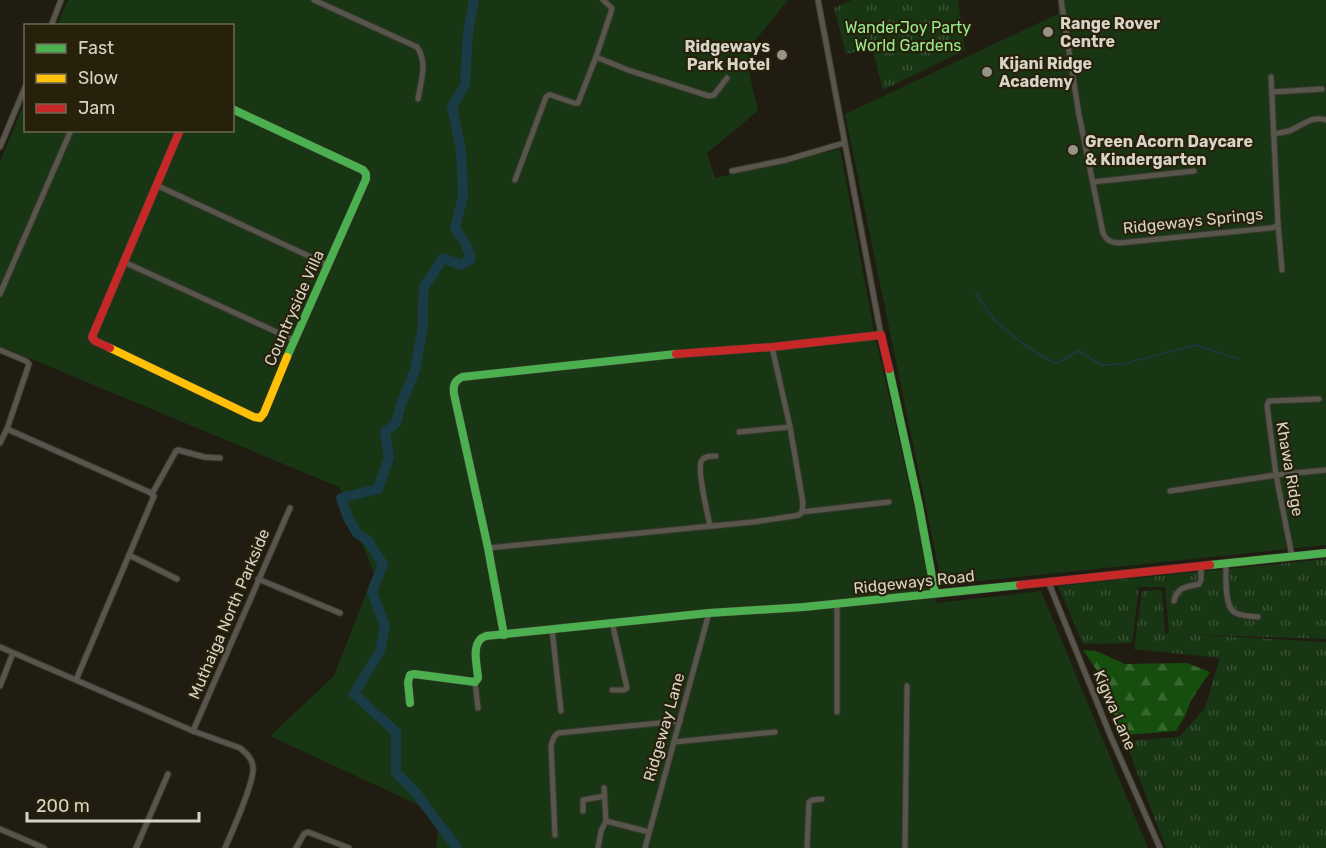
<svg xmlns="http://www.w3.org/2000/svg" width="1326" height="848" font-family="Rubik,sans-serif">
  <style>
    .grass { fill: url(#grass-tufts) }
    .forest { fill: url(#forest-firs) }
    .garden { fill: #183613 }
    .lines { fill: none; stroke-linecap: round; stroke-linejoin: round }
    .stream { stroke: #193c47; stroke-width: 1.5 }
    .river { stroke: #193c47; stroke-width: 10 }
    .street-casing { stroke: #3c3930; stroke-width: 7 }
    .fast-casing { stroke: #3c3930; stroke-width: 9 }
    .slow-casing { stroke: #3c3930; stroke-width: 9 }
    .jam-casing { stroke: #3c3930; stroke-width: 9 }
    .street { stroke: #58554d; stroke-width: 5 }
    .fast { stroke: #4caf50; stroke-width: 8 }
    .slow { stroke: #ffc107; stroke-width: 8 }
    .jam { stroke: #c62828; stroke-width: 8 }
    .poi-dot { fill: #979387; stroke: #27200b; stroke-width: 2 }
    .labels { text-anchor: middle; dominant-baseline: central; stroke-width: 4.5; stroke-linejoin: round; paint-order: stroke }
    .poi-label { font-size: 16px; font-weight: bold; fill: #d7d3c6; stroke: #27200b; text-anchor: start }
    .park-label { font-size: 16px; fill: #97ed8d; stroke: #27200b }
    .street-label { font-size: 16px; fill: #d7d3c6; stroke: #27200b }
  </style>
  <defs>
    <pattern id="grass-tufts" width="24" height="20" patternUnits="userSpaceOnUse" patternTransform="scale(1.5)"><rect width="24" height="20" fill="#183613"/><path d="M3 7l-1-3M5 7V3M7 7l1-3M15 17l-1-3M17 17v-4M19 17l1-3" fill="none" stroke="#395234"/></pattern>
    <pattern id="forest-firs" width="22" height="20" patternUnits="userSpaceOnUse" patternTransform="scale(1.5)"><rect width="22" height="20" fill="#164f0d"/><path d="M5 1l3.5 6h-7zM16 11l3.5 6h-7z" fill="#37672f"/></pattern>
  </defs>
  <rect width="100%" height="100%" fill="#211c11"/>
  <g class="grass">
    <path d="M852,0H958L965,50L883,90L872,48L846,54L834,8Z"/>
    <path d="M1326,559V639L1181,634L1326,642V848H1166L1125,741L1179,737L1205,708L1220,658L1134,649L1142,591L1162,590L1165,634H1169L1165,587H1139L1132,643L1083,644L1058,586Z"/>
  </g>
  <path class="forest" d="M1083,650L1096,651L1125,664L1187,663L1210,672L1191,700L1185,716L1176,731L1127,735L1118,731L1113,708L1100,675Z"/>
  <g class="garden">
    <path d="M68,0H788L750,47L748,67L758,111L707,153L715,178L840,149L874,331L936,603L1041,591L1148,848H436L440,815L270,736L334,676L374,573L339,487L0,346V162L25,101L26,130H232V26L57,25Z"/>
    <path d="M1058,0H1326V545L942,585L845,114L1058,14Z"/>
  </g>
  <g class="lines">
    <path class="stream" d="M975,292L995,321L1026,346L1056,364L1078,351L1102,365L1123,364L1196,345L1239,359"/>
    <path class="river" d="M457,848L417,794L396,772V732L354,694L380,651L385,626L372,592L383,564L368,541L357,533L349,520L341,498L378,489L389,457L385,432L396,423L402,402L415,370L423,327V302L424,287L443,258L461,265L471,259L466,245L455,228L463,196L461,150L452,107L465,85L468,32L474,0"/>
    <g class="street-casing">
      <g id="street">
        <path d="M314,0L417,47C428,63 421,80 418,99"/>
        <path d="M603,0L612,8L611,12L596,57L628,70L709,96L714,95L727,78"/>
        <path d="M818,0L881,335"/>
        <path d="M1061,0L1079,115L1103,233C1107,241 1110,242 1119,243L1270,228L1275,227L1278,224"/>
        <path d="M51,26L61,0"/>
        <path d="M1271,77L1278,224L1282,270"/>
        <path d="M1272,92L1322,89"/>
        <path d="M1274,134C1279,133 1284,132 1289,131C1302,126 1312,115 1326,120"/>
        <path d="M0,147L26,85"/>
        <path d="M732,171L786,160L844,143"/>
        <path d="M515,180L546,97L549,95H551L574,103H578L596,57"/>
        <path d="M1093,182L1194,171"/>
        <path d="M156,185L328,265"/>
        <path d="M124,262L294,340"/>
        <path d="M0,294L71,130"/>
        <path d="M772,347L790,427L803,503L802,512"/>
        <path d="M0,350L26,361L29,364L7,429L0,443"/>
        <path d="M7,429L149,492L154,496L76,680"/>
        <path d="M739,432L790,427"/>
        <path d="M1170,491L1276,475L1326,470"/>
        <path d="M152,494L176,451L178,450L204,457L220,458"/>
        <path d="M710,526C708,515 696,467 702,460C705,456 711,456 716,456"/>
        <path d="M488,548L753,522L794,516L799,515L802,512L889,502"/>
        <path d="M129,555L177,579"/>
        <path d="M1292,556L1276,475L1267,405L1269,401L1319,399"/>
        <path d="M1226,564C1226,575 1224,605 1234,612C1239,616 1251,616 1258,617"/>
        <path d="M258,579L340,613"/>
        <path d="M1048,581L1111,737L1160,848"/>
        <path d="M1174,601C1177,587 1186,587 1199,584L1201,580V566"/>
        <path d="M552,629L561,711"/>
        <path d="M0,647L193,731L240,748C246,753 252,758 253,767C255,781 232,832 225,848"/>
        <path d="M475,682L478,708"/>
        <path d="M0,686L13,653"/>
        <path d="M612,690H624L627,688L612,622"/>
        <path d="M837,712V603"/>
        <path d="M193,731L290,508"/>
        <path d="M674,742L775,732"/>
        <path d="M604,788L606,821L649,832"/>
        <path d="M583,811V800L605,796"/>
        <path d="M0,829L44,848"/>
        <path d="M555,835L551,745L554,737L558,733L680,721"/>
        <path d="M136,848L168,774"/>
        <path d="M296,848L304,834L308,832L349,848"/>
        <path d="M598,848L601,831L606,821"/>
        <path d="M645,848L709,613"/>
        <path d="M807,848L809,802L812,800L822,799"/>
        <path d="M905,848L907,686"/>
      </g>
    </g>
    <g class="fast-casing">
      <g id="fast">
        <path d="M232,109L363,170L366,174V179L287,357"/>
        <path d="M889,369L919,506L935,593"/>
        <path d="M1210,565L1326,553"/>
        <path d="M504,635L488,548L454,394C453,386 454,381 462,377L676,354"/>
        <path d="M410,703L408,682L410,675L414,674L475,682L478,678C477,664 470,641 486,636L709,613L804,607L1020,585"/>
      </g>
    </g>
    <g class="slow-casing">
      <path id="slow" d="M110,348L254,417L260,418L264,413L287,357"/>
    </g>
    <g class="jam-casing">
      <g id="jam">
        <path d="M110,348L95,341L92,337L180,130"/>
        <path d="M676,354L772,347L881,335L889,369"/>
        <path d="M1020,585L1210,565"/>
      </g>
    </g>
    <use href="#street" class="street"/>
    <use href="#fast" class="fast"/>
    <use href="#slow" class="slow"/>
    <use href="#jam" class="jam"/>
  </g>
  <g class="poi-dot">
    <circle cx="1048" cy="32" r="6"/>
    <circle cx="782" cy="55" r="6"/>
    <circle cx="987" cy="72" r="6"/>
    <circle cx="1073" cy="150" r="6"/>
  </g>
  <g class="labels">
    <g class="poi-label">
      <text x="1060" y="23">Range Rover<tspan x="1060" dy="18">Centre</tspan></text>
      <text x="770" y="46" text-anchor="end">Ridgeways<tspan x="770" dy="18">Park Hotel</tspan></text>
      <text x="999" y="63">Kijani Ridge<tspan x="999" dy="18">Academy</tspan></text>
      <text x="1085" y="141">Green Acorn Daycare<tspan x="1085" dy="18">&amp; Kindergarten</tspan></text>
    </g>
    <g class="park-label">
      <text x="908" y="27">WanderJoy Party<tspan x="908" dy="18">World Gardens</tspan></text>
    </g>
    <g class="street-label">
      <text transform="translate(1193 221) rotate(-6)">Ridgeways Springs</text>
      <text transform="translate(294 308) rotate(-66)">Countryside Villa</text>
      <text transform="translate(1290 469) rotate(80)">Khawa Ridge</text>
      <text transform="translate(914 582) rotate(-6)">Ridgeways Road</text>
      <text transform="translate(229 614) rotate(-67)">Muthaiga North Parkside</text>
      <text transform="translate(1115 710) rotate(67)">Kigwa Lane</text>
      <text transform="translate(664 727) rotate(-74)">Ridgeway Lane</text>
    </g>
  </g>
  <rect x="24" y="24" width="210" height="108" fill="#27200b" stroke="#6d6856" stroke-width="1.5"/>
  <rect x="36" y="44" width="30" height="9" fill="#4caf50" stroke="#6d6856" stroke-width="1.5"/>
  <text x="78" y="54" font-size="18" fill="#d7d3c6">Fast</text>
  <rect x="36" y="74" width="30" height="9" fill="#ffc107" stroke="#6d6856" stroke-width="1.5"/>
  <text x="78" y="84" font-size="18" fill="#d7d3c6">Slow</text>
  <rect x="36" y="104" width="30" height="9" fill="#c62828" stroke="#6d6856" stroke-width="1.5"/>
  <text x="78" y="114" font-size="18" fill="#d7d3c6">Jam</text>
  <path d="M27 812v9h172v-9" fill="none" stroke="#d7d3c6" stroke-width="3"/>
  <text x="36" y="812" font-size="18" fill="#d7d3c6" stroke="#27200b" stroke-width="4.5" paint-order="stroke">200 m</text>
</svg>
